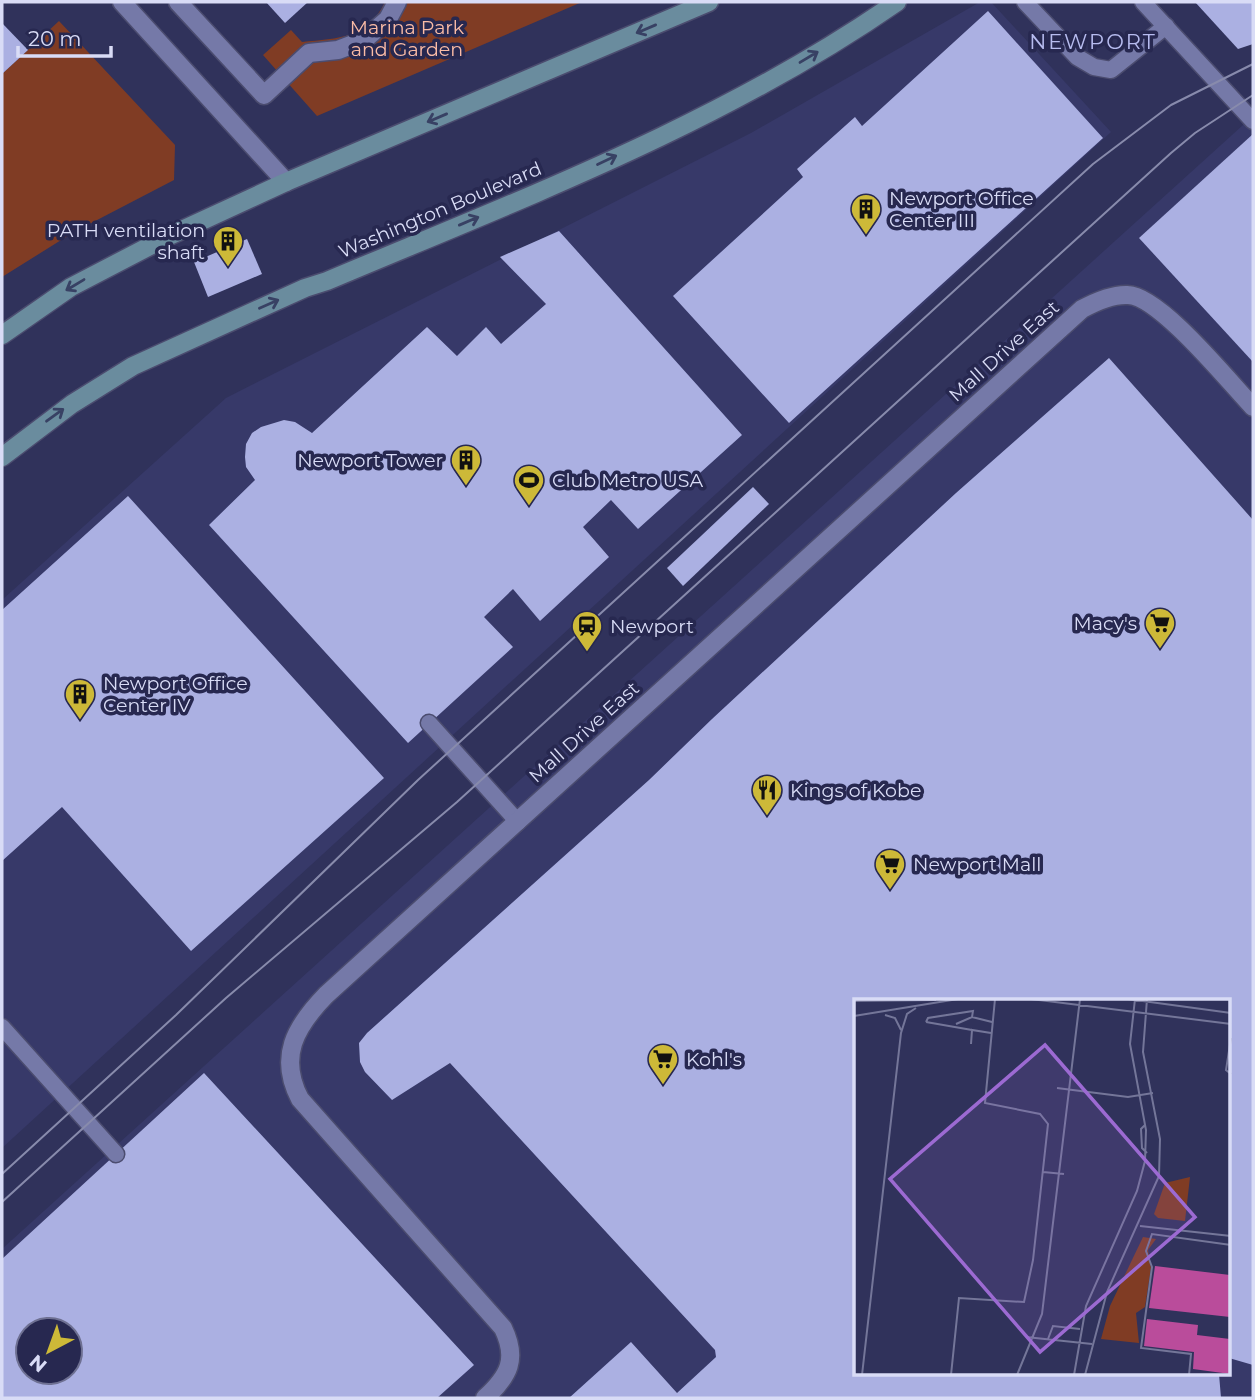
<svg xmlns="http://www.w3.org/2000/svg" width="1255" height="1400" font-family="Montserrat,sans-serif">
  <style>
    .built { fill: #373969; fill-rule: evenodd }
    .green { fill: #803c24 }
    .building { fill: #abb0e2; fill-rule: evenodd }
    .lines { fill: none; stroke-linecap: round; stroke-linejoin: round }
    .lane-casing { stroke: #4b4c6f; stroke-width: 19 }
    .street-casing { stroke: #4b4c6f; stroke-width: 21 }
    .secondary-casing { stroke: #4b4c6f; stroke-width: 21 }
    .lane { stroke: #7579a8; stroke-width: 16 }
    .street { stroke: #7579a8; stroke-width: 18 }
    .secondary { stroke: #6a8c9e; stroke-width: 18 }
    .tram { stroke: #888bac; stroke-width: 2 }
    .oneway { stroke: #384164 }
    .labels { text-anchor: middle; dominant-baseline: central; stroke-width: 7; stroke-linejoin: round; paint-order: stroke }
    .park-label { font-size: 19px; fill: #fbbca6; stroke: #272850 }
    .poi-label { font-size: 19px; fill: #d9dcf6; stroke: #272850; text-anchor: start }
    .street-label { font-size: 19px; fill: #d9dcf6; stroke: #272850 }
    .neighbourhood-label { font-size: 21px; letter-spacing: 2px; fill: #b7bcef; stroke: #272850 }
    .inset-road { fill: none; stroke: #747699; stroke-width: 2 }
    .view { fill: #9c6ad2; fill-opacity: 0.15; stroke: #9c6ad2; stroke-width: 3.5 }
    .inset-edge { fill: none; stroke: #d9dcf6; stroke-width: 3.5 }
  </style>
  <rect width="100%" height="100%" fill="#30325b"/>
  <g class="built">
    <path d="M980,2H991L1111,132L2,1148V600L226,398L751,133Z"/>
    <path d="M1253,116V1398H2V1249ZM856,1001H1229V1374H856ZM28,1330H70V1372H28Z"/>
  </g>
  <g class="green">
    <path d="M385,2H582L317,116L263,55L291,30L302,42C339,38 367,39 385,2Z"/>
    <path d="M59,21L175,145L174,180L74,232L2,277V74Z"/>
  </g>
  <g class="building">
    <path d="M266,2H308L285,23Z"/>
    <path d="M1195,2H1253V44L1238,49Z"/>
    <path d="M988,11L1103,138L789,423L673,296L803,177L797,169L855,117L862,126Z"/>
    <path d="M2,23L28,50L2,74Z"/>
    <path d="M1253,134V362L1139,238Z"/>
    <path d="M559,231L742,435L638,529L611,500L583,527L609,557L540,621L513,589L484,617L513,647L408,743L209,525L255,480L246,467L245,457L246,444L252,433L261,427L284,420L295,422L312,433L427,327L457,356L486,327L501,344L546,304L500,257Z"/>
    <path d="M247,239L262,274L208,297L194,262Z"/>
    <path d="M1109,358L1253,520V1365L1229,1358V1001H856V1374H1219L1221,1398H569L631,1342L677,1393L716,1357L715,1350L450,1063L392,1100L365,1072L360,1062L359,1043L367,1033L649,780L712,719L956,493Z"/>
    <path d="M753,487L769,504L683,586L667,568Z"/>
    <path d="M128,496L384,778L191,951L62,807L2,861V610Z"/>
    <path d="M204,1073L474,1365L437,1398H2V1259ZM28,1330H70V1372H28Z"/>
  </g>
  <g class="lines">
    <g class="lane-casing">
      <g id="lane">
        <path d="M1025,2L1077,57L1094,67L1111,70L1166,26"/>
        <path d="M1143,2L1253,121"/>
        <path d="M429,723L518,822"/>
        <path d="M2,1027L116,1154"/>
      </g>
    </g>
    <g class="street-casing">
      <g id="street">
        <path d="M122,2L286,182"/>
        <path d="M178,2L264,95L309,53L338,50L364,40L388,19L397,2"/>
        <path d="M485,1398C509,1376 518,1359 503,1328L300,1099C278,1057 295,1027 326,995L1082,309C1095,302 1112,294 1128,295C1160,296 1230,383 1253,407"/>
      </g>
    </g>
    <g class="secondary-casing">
      <g id="secondary">
        <path d="M2,335L71,287L169,236L286,182L709,2"/>
        <path d="M2,457L72,404L133,366L305,288L327,281C521,199 723,123 897,2"/>
      </g>
    </g>
    <use href="#lane" class="lane"/>
    <use href="#street" class="street"/>
    <use href="#secondary" class="secondary"/>
    <g class="tram">
      <path d="M2,1174L176,1015L418,780L1093,164L1171,105L1253,64"/>
      <path d="M2,1202L226,998L457,802L1171,153L1195,133L1253,95"/>
    </g>
  </g>
  <defs><path id="oneway-shaft" d="M-6 0H5M1.5-3L5.5 0L1.5 3" fill="none" stroke-width="1.6" stroke-linecap="round" stroke-linejoin="round" transform="scale(1.75)"/></defs>
  <g class="oneway">
    <use href="#oneway-shaft" transform="translate(646 29) rotate(157)"/>
    <use href="#oneway-shaft" transform="translate(809 57) rotate(-31)"/>
    <use href="#oneway-shaft" transform="translate(437 118) rotate(157)"/>
    <use href="#oneway-shaft" transform="translate(607 160) rotate(-25)"/>
    <use href="#oneway-shaft" transform="translate(469 221) rotate(-23)"/>
    <use href="#oneway-shaft" transform="translate(75 285) rotate(149)"/>
    <use href="#oneway-shaft" transform="translate(269 304) rotate(-24)"/>
    <use href="#oneway-shaft" transform="translate(55 415) rotate(-36)"/>
  </g>
  <defs>
    <g id="building-pin" transform="scale(1.575)"><path d="M0 17L-7.5 6A9.5 9.5 0 1 1 7.5 6Z" fill="#cdb938" stroke="#272850"/><path d="M-4-6H4V6H1V3H-1V6H-4ZM-2.5-4.3h1.7v1.8h-1.7ZM.8-4.3h1.7v1.8H.8ZM-2.5-1h1.7V.8h-1.7ZM.8-1h1.7V.8H.8Z" fill="#111"/></g>
    <g id="stadium-pin" transform="scale(1.575)"><path d="M0 17L-7.5 6A9.5 9.5 0 1 1 7.5 6Z" fill="#cdb938" stroke="#272850"/><path d="M0-5a6.5 5 0 1 0 0 10a6.5 5 0 1 0 0-10ZM-3.5-1.8h7v3.6h-7Z" fill="#111"/></g>
    <g id="supermarket-pin" transform="scale(1.575)"><path d="M0 17L-7.5 6A9.5 9.5 0 1 1 7.5 6Z" fill="#cdb938" stroke="#272850"/><path d="M-6-5.5h2.5l.6 2H6L4.5 2H-2.5L-4.4-4H-6ZM-1.5 3.2a1.3 1.3 0 1 0 .1 0ZM3 3.2a1.3 1.3 0 1 0 .1 0Z" fill="#111"/></g>
    <g id="station-pin" transform="scale(1.575)"><path d="M0 17L-7.5 6A9.5 9.5 0 1 1 7.5 6Z" fill="#cdb938" stroke="#272850"/><path d="M-3-6H3Q5-6 5-4V2Q5 4 3 4L4.5 6H3L1.5 4h-3L-3 6H-4.5L-3 4Q-5 4-5 2V-4Q-5-6-3-6ZM-3.5-4v3h7v-3ZM-3.5 1v1.5H-2V1ZM2 1v1.5H3.5V1Z" fill="#111"/></g>
    <g id="restaurant-pin" transform="scale(1.575)"><path d="M0 17L-7.5 6A9.5 9.5 0 1 1 7.5 6Z" fill="#cdb938" stroke="#272850"/><path d="M-5-6h1v4h1v-4h1v4h1v-4h1v5L-1.5 .5V6h-2V.5L-5-1ZM5-6V6H3V1.5H1.5Q1.5-4 5-6Z" fill="#111"/></g>
  </defs>
  <g fill-rule="evenodd">
    <use href="#building-pin" x="866" y="209"/>
    <use href="#building-pin" x="228" y="241"/>
    <use href="#building-pin" x="466" y="460"/>
    <use href="#stadium-pin" x="529" y="480"/>
    <use href="#supermarket-pin" x="1160" y="623"/>
    <use href="#station-pin" x="587" y="626"/>
    <use href="#building-pin" x="80" y="694"/>
    <use href="#restaurant-pin" x="767" y="790"/>
    <use href="#supermarket-pin" x="890" y="864"/>
    <use href="#supermarket-pin" x="663" y="1059"/>
  </g>
  <g class="labels">
    <g class="park-label">
      <text x="407" y="27">Marina Park<tspan x="407" dy="22">and Garden</tspan></text>
    </g>
    <g class="poi-label">
      <text x="889" y="198">Newport Office<tspan x="889" dy="22">Center III</tspan></text>
      <text x="205" y="230" text-anchor="end">PATH ventilation<tspan x="205" dy="22">shaft</tspan></text>
      <text x="443" y="460" text-anchor="end">Newport Tower</text>
      <text x="552" y="480">Club Metro USA</text>
      <text x="1137" y="623" text-anchor="end">Macy's</text>
      <text x="610" y="626">Newport</text>
      <text x="103" y="683">Newport Office<tspan x="103" dy="22">Center IV</tspan></text>
      <text x="790" y="790">Kings of Kobe</text>
      <text x="913" y="864">Newport Mall</text>
      <text x="686" y="1059">Kohl's</text>
    </g>
    <g class="street-label">
      <text transform="translate(440 210) rotate(-23)">Washington Boulevard</text>
      <text transform="translate(1004 351) rotate(-42)">Mall Drive East</text>
      <text transform="translate(584 732) rotate(-42)">Mall Drive East</text>
    </g>
    <g class="neighbourhood-label">
      <text x="1093" y="41">NEWPORT</text>
    </g>
  </g>
  <g transform="translate(854 999)">
    <rect width="376" height="376" fill="#30325b"/>
    <path d="M336,178L331,222L304,219L300,215L311,184ZM289,238L302,240L294,251L297,269L291,308L282,314L285,344L247,340L256,307Z" fill="#803c24"/>
    <path d="M301,267L376,276V318L295,309ZM293,320L344,326L343,336L376,340V375L339,370L340,353L290,347Z" fill="#ba4c9b"/>
    <path class="inset-road" d="M177,0L377,25M274,0L377,14M0,2L82,1M31,16L41,19L47,31M0,17L104,0M72,23L74,19L119,12L118,18M72,23L118,31M102,25L118,18L138,23M377,39L372,71L377,75M117,45L118,31L137,34M203,89L274,98L299,94M291,126L287,130L288,149L293,154M189,173L210,175M286,227L377,237M172,338L238,345M194,340L199,327L226,330M8,376L47,34L53,15L62,9M97,376L105,299L170,303L179,261L194,125L186,115L131,104L141,0M163,376L188,315L226,0M220,376L232,307L283,192L291,162L292,131L276,45L281,0M231,376L253,293L305,177L306,140L289,53L293,0M335,376L337,355L287,349L298,268L292,252L298,235L377,246"/>
    <path class="view" d="M191,46L341,218L186,353L36,180Z"/>
    <rect width="376" height="376" class="inset-edge"/>
  </g>
  <rect width="1255" height="1400" fill="none" stroke="#d9dcf6" stroke-width="7"/>
  <g transform="translate(49 1351) rotate(221)"><circle r="33" fill="#272850" stroke="#6e7092" stroke-width="2"/>
  <path d="M0-5L12 26L0 18L-12 26Z" fill="#cdb938"/>
  <text y="-10" font-size="19" font-weight="bold" text-anchor="middle" fill="#d9dcf6">N</text>
  </g>
  <path d="M18 46v10h93v-10" fill="none" stroke="#d9dcf6" stroke-width="3.5"/>
  <text x="28" y="46" font-size="21" fill="#d9dcf6" stroke="#272850" stroke-width="5" paint-order="stroke">20 m</text>
</svg>
